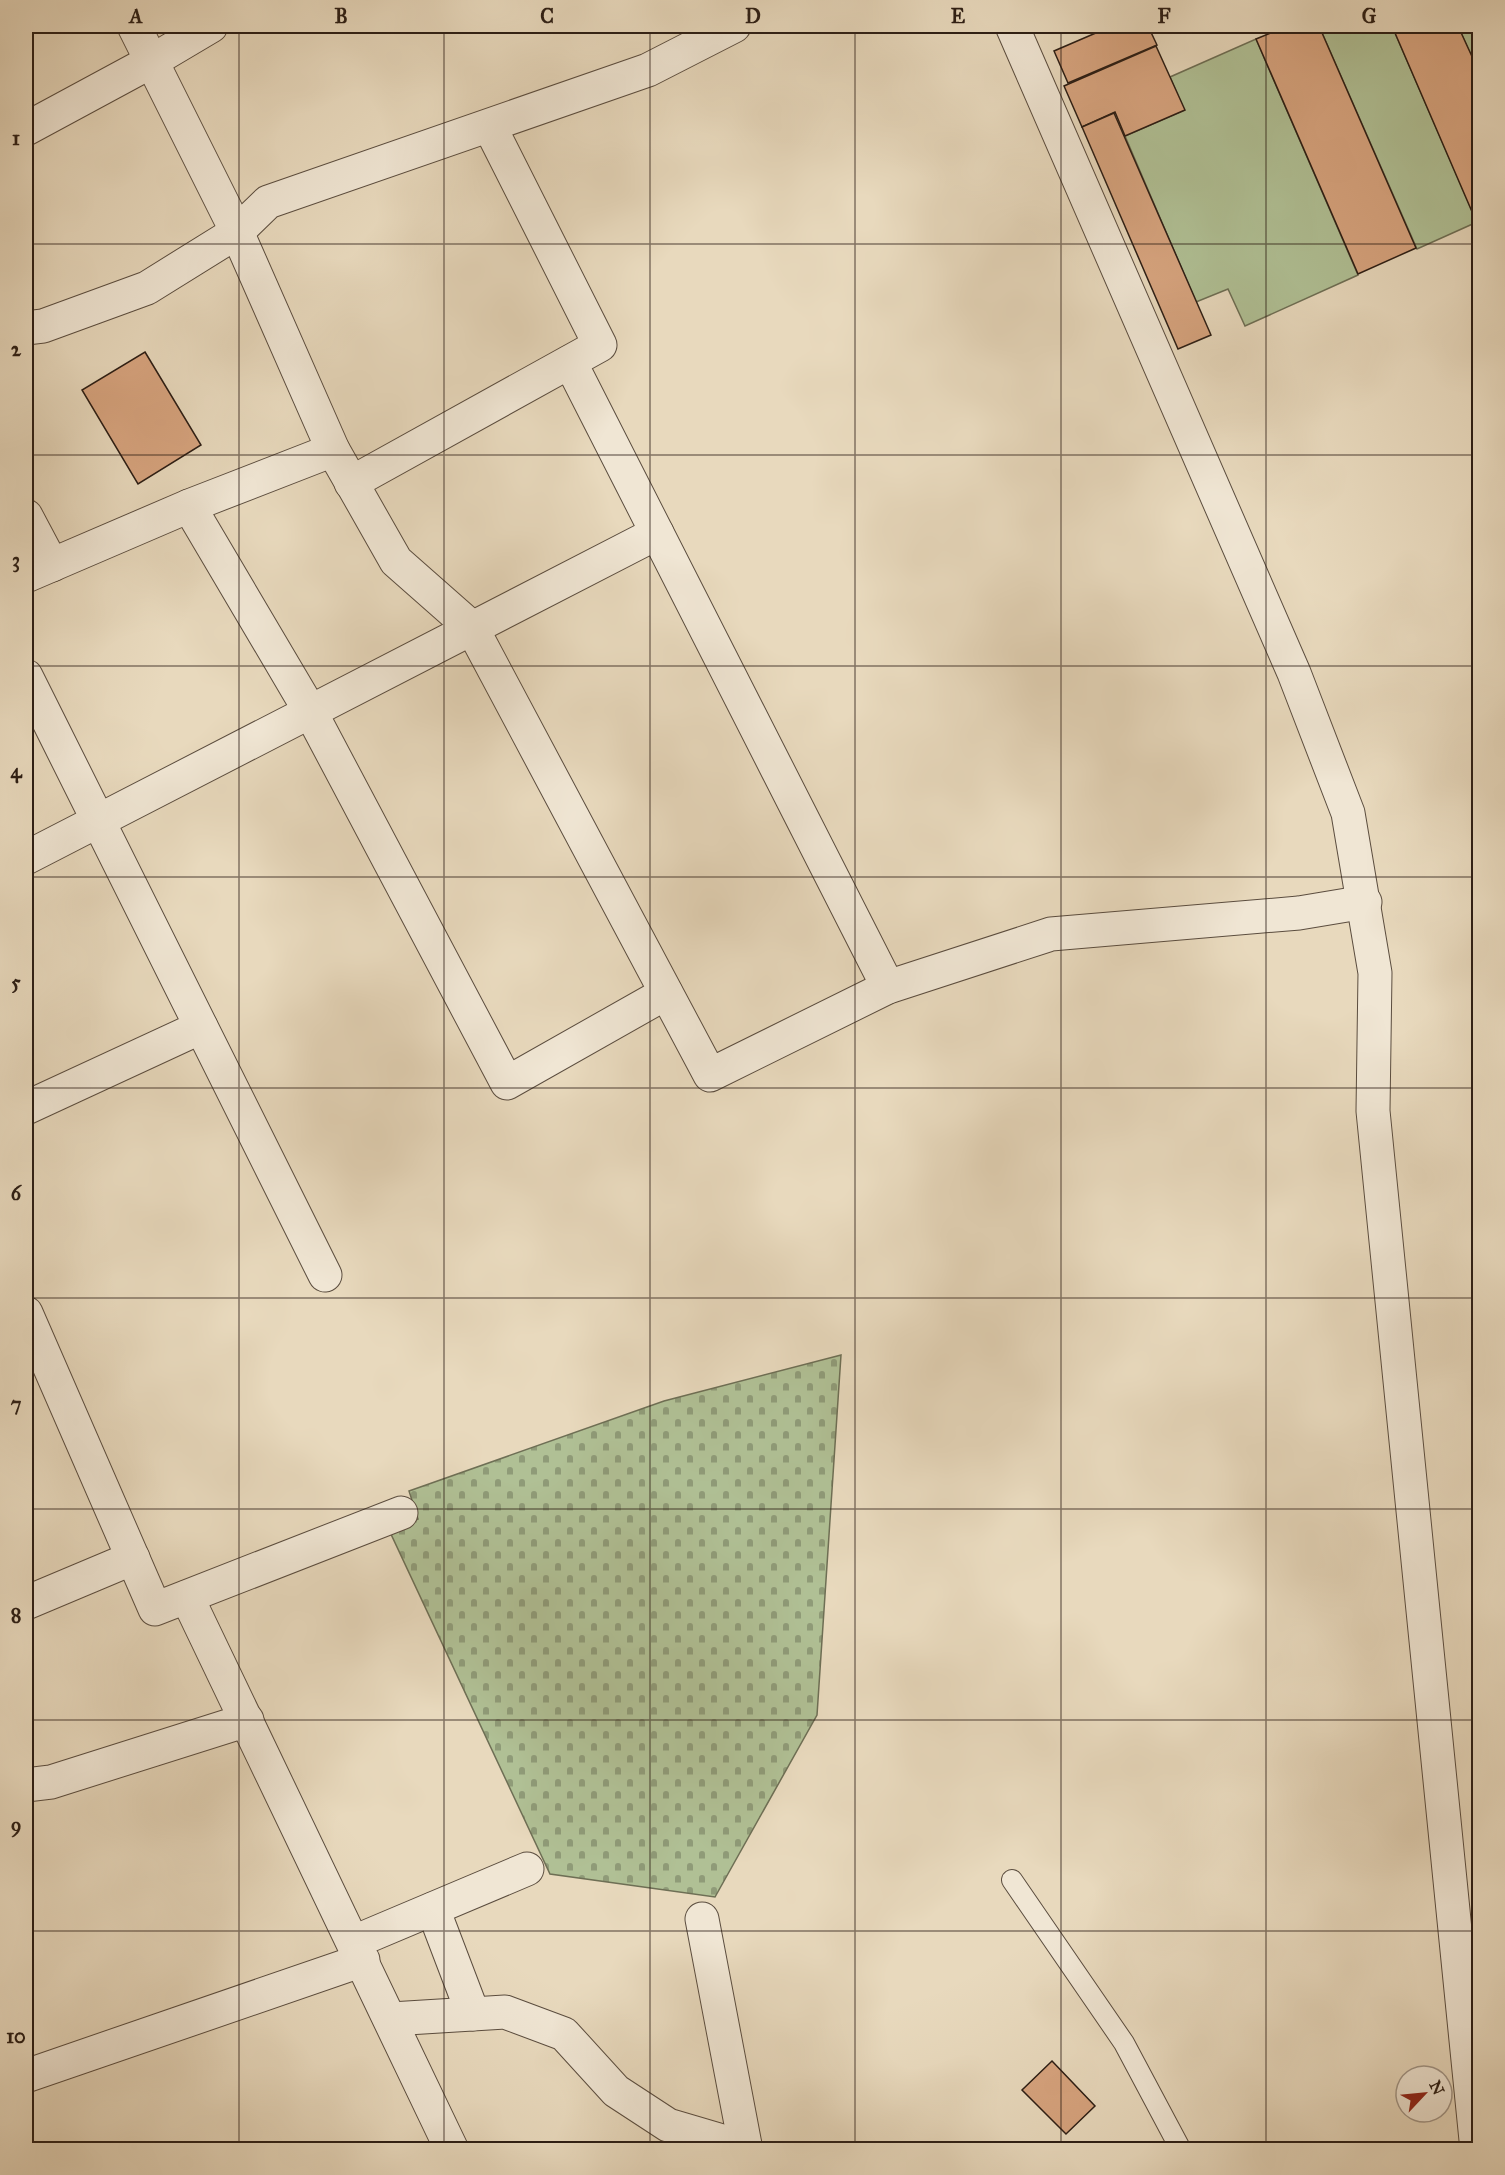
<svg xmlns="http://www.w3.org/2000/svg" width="1505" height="2175" font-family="'IM FELL Great Primer',serif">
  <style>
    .cemetery { fill: url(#cemetery-stones); stroke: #6e6f55; stroke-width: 1.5 }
    .garden { fill: #b0c095; stroke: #6e6f55; stroke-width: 1.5 }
    .building { fill: #d7a47f; stroke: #2c1e15; stroke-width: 1.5 }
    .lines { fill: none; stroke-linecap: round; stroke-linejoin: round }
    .lane-casing { stroke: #5b4d3f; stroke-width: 22 }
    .street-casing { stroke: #5b4d3f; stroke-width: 35 }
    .lane { stroke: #f0e6d4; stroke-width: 20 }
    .street { stroke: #f0e6d4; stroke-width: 33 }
    .grid { fill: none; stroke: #2c1e15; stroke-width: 1.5; stroke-opacity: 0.55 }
    .neatline { fill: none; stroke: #2c1e15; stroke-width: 2 }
    .grid-label { font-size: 20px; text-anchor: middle; font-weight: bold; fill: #2c1e15 }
  </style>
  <defs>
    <pattern id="cemetery-stones" width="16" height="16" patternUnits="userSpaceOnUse" patternTransform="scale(1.5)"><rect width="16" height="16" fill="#b0c095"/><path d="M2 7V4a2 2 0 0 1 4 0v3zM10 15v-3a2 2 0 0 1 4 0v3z" fill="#8f9b78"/></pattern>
  </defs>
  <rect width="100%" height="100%" fill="#e8d9bd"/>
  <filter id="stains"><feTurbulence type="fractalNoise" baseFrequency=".00333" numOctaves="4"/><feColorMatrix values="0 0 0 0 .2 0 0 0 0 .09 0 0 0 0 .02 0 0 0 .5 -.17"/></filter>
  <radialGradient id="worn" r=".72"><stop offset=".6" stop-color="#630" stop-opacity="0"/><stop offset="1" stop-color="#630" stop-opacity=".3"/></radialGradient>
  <path class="cemetery" d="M841,1355L817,1715L715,1897L550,1874L390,1532L418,1519L409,1491L664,1401Z"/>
  <g class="garden">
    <path d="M1319,26H1392L1477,222L1417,249Z"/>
    <path d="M1458,26H1479V74Z"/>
    <path d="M1256,39L1358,275L1245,326L1228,289L1196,302L1125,136L1184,110L1170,77Z"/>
  </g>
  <g class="building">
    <path d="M1112,26H1148L1157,45L1068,83L1054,51Z"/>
    <path d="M1288,26H1319L1416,248L1358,274L1256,39Z"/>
    <path d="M1392,26H1458L1480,74V219L1476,221Z"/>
    <path d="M1156,46L1185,110L1125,136L1115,112L1082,127L1064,86Z"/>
    <path d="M1114,113L1211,335L1178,349L1082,127Z"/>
    <path d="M145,352L201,445L138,484L82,390Z"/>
    <path d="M1052,2061L1095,2106L1066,2134L1022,2090Z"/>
  </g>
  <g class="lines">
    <g class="lane-casing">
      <path id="lane" d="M1012,1880L1124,2043L1181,2150"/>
    </g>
    <g class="street-casing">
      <g id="street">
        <path d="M134,26L237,232L333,450L396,561L472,628L710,1075L888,987L1051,934L1299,913L1365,902"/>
        <path d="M1012,26L1294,673L1348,813L1375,973L1373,1111L1477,2150"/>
        <path d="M26,129L152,61L211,26"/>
        <path d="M26,328L43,326L147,288L237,232L268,202L648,70L734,26"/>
        <path d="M570,362L888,987"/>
        <path d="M351,483L600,345L490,127"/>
        <path d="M189,506L310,711L507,1083L666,993"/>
        <path d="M26,516L52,565"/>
        <path d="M26,576L189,506L333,450"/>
        <path d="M26,676L325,1275"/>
        <path d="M26,858L657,533"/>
        <path d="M26,1108L201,1027"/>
        <path d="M26,1313L155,1609L401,1513"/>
        <path d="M187,1597L452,2150"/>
        <path d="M26,1603L133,1558"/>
        <path d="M26,1785L51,1782L247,1720"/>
        <path d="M433,1909L473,2014"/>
        <path d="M702,1919L746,2150"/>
        <path d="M354,1942L527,1869"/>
        <path d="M391,2019L505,2012L564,2034L616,2091L668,2125L746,2148"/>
        <path d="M26,2076L363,1960"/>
      </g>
    </g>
    <use href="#lane" class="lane"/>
    <use href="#street" class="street"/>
  </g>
  <path class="grid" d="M239,26V2150M444,26V2150M650,26V2150M855,26V2150M1061,26V2150M1266,26V2150M26,244H1480M26,455H1480M26,666H1480M26,877H1480M26,1088H1480M26,1298H1480M26,1509H1480M26,1720H1480M26,1931H1480"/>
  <rect width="1505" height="2175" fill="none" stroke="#e8d9bd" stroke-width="66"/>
  <g transform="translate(1424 2094) rotate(64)"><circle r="28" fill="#f0e6d4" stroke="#a29688" stroke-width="1.5"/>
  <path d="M0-4.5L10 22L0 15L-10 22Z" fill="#8f2418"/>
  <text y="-9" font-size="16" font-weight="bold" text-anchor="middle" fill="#2c1e15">N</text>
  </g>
  <rect x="33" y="33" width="1439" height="2109" class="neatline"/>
  <g class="grid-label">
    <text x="136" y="23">A</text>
    <text x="341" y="23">B</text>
    <text x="547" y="23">C</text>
    <text x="753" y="23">D</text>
    <text x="958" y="23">E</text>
    <text x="1164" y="23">F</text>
    <text x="1369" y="23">G</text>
    <text x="16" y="145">1</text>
    <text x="16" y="356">2</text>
    <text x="16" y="567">3</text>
    <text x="16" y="778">4</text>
    <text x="16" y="989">5</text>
    <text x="16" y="1200">6</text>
    <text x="16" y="1411">7</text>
    <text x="16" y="1622">8</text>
    <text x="16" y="1832">9</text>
    <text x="16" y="2043">10</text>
  </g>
  <rect width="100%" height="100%" filter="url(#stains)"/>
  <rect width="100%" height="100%" fill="url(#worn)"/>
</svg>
